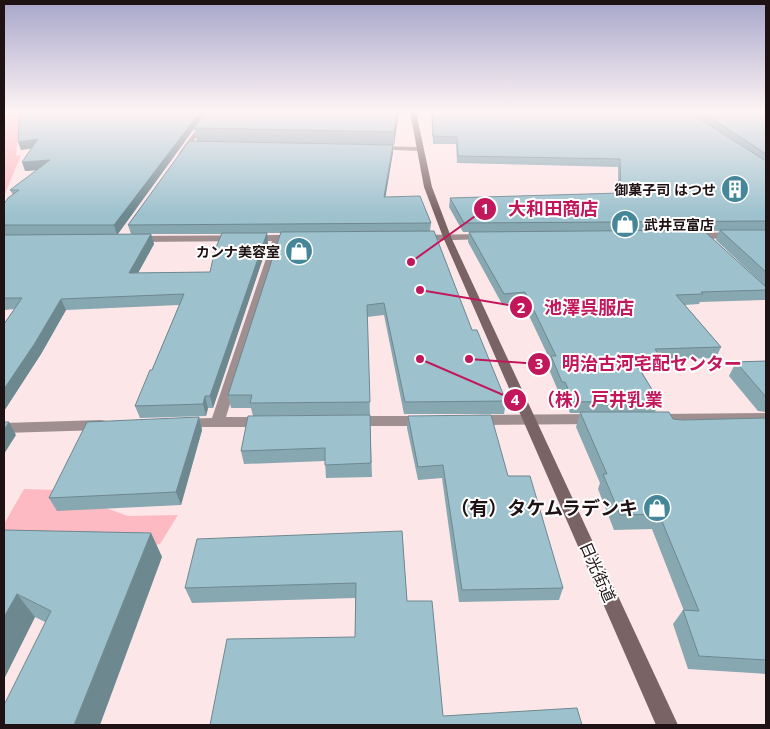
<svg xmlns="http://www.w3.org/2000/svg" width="770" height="729" font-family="'Noto Sans','Noto Sans JP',sans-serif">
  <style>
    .green { fill: #fdbac2 }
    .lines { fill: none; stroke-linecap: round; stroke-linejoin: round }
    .street { fill: #9f8f90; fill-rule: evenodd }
    .secondary { fill: #796365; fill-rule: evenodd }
    .wall { fill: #87a7b1; fill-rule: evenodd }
    .shaded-wall { fill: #6e8890 }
    .building { fill: #9dc2ce; stroke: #6e8890 }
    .labels { text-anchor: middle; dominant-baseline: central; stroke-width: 4; stroke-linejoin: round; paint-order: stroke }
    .far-poi-label { font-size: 14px; font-weight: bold; fill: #1f1214; stroke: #fff; text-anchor: end }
    .street-label { font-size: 16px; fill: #1f1214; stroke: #fff }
    .near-poi-label { font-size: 19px; font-weight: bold; fill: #1f1214; stroke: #fff; text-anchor: end }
    .leader { fill: none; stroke: #c2185b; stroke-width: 2 }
    .callout-dot { fill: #c2185b; stroke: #fff; stroke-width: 2 }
    .mark-label { font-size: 15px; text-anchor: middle; font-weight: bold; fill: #fff }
    .callout-label { font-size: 18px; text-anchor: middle; font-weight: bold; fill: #c2185b; stroke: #fff; stroke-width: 4; stroke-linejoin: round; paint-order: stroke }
  </style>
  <rect width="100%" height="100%" fill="#fde6e8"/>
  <g class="green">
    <path d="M4,112H20L16,155L13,156L21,155L4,196Z"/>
    <path d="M24,489L56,490L128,516L178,515L160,544L4,575V524Z"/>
  </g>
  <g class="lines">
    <g class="street">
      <path d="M209,112H215L183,155H179V153Z"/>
      <path d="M376,146L419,147L422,149L419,151L374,149V147Z"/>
      <path d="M766,232V238L691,239L687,236L691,233Z"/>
      <path d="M484,234L487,235V239L421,241L416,238L421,235Z"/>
      <path d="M277,235H296L301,238L296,241H281L226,417H264L269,418L271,422L269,426L264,427H179L177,423L179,419L212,418L272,241L136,242L131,239L136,236Z"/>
      <path d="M766,413V423L656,424L651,422L649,419L651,416L656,414Z"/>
      <path d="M594,414L599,416L601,419L599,422L594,424L476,425L471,424L469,420L471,416L476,415Z"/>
      <path d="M354,416H424L429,417L431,421L429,425L424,426H354L349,425L347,421L349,417Z"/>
      <path d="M101,420L106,421L108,425L106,429L101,430L4,433V423Z"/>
    </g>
    <path class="secondary" d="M410,112H416L432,187L451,237L678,725H656L443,237L424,187Z"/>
  </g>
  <g class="wall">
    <path d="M20,112H399L394,145L197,141L194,129L118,234H131L128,225L393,145V152L385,197L431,223L430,231L472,330L506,401L504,414H404L384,315L367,317L370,415L253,416L251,408H231L228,395L281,233H267L268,243L213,408H208L206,416L140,418L135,406L152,370L179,305L66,310L41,354L4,411V324L14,309L4,310V204L13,195L10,190L37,170L25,171L32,148L21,150ZM151,234H221L210,272L138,273L154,244Z"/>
    <path d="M431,112H689L706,123L690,112H766V287L716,240L719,231H704L766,287V300L700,302L699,304L685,305L721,347L716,358L656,360L654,365L639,367L659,401L655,412L673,419L682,420L766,418V674L688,669L673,624L683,610L684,611L652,529L614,530L598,489L600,483L576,427L580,413H570L562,393H559L548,367L550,360L523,303L502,304L468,242L469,232H492H463L449,207L450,198L618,193V167L457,163L456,144H433Z"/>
    <path d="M766,361V412L758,411L729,376L736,362Z"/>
    <path d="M370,415L372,477L326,478L325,461L244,464L241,451Z"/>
    <path d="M408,416L508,476L563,588L559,600L459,602L442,478L418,480L407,428Z"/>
    <path d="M199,417L202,430L181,505L57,511L49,498Z"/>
    <path d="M4,530L151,533L162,557L45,622L35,617L4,679Z"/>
    <path d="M402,531L407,601L443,716L210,725L355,637V598L192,603L185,588Z"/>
  </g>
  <g class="shaded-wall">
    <path d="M200,112H206L117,235L114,225Z"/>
    <path d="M398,112H399L394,145V132Z"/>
    <path d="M38,139L41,147L21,150L18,142Z"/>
    <path d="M393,145V152L384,206V197Z"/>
    <path d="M50,160L53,169L25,171L22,162Z"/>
    <path d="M267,233L268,243L213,408L210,396Z"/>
    <path d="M151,234L154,244L132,284L129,273Z"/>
    <path d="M61,299L66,310L41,354L4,411V389Z"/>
    <path d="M205,396L208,408L206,416L203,404Z"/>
    <path d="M199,417L202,430L181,505L176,492Z"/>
    <path d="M9,422L16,435L4,454V430Z"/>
    <path d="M151,533L162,557L100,725H74Z"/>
    <path d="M17,594L35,617L4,679V617Z"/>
  </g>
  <g class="building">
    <path d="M20,112H200L114,225H4V204L8,198L19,190H10L50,160L22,162L38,139L18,142Z"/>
    <path d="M206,112H398L394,132L194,128Z"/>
    <path d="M432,112H689L766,161V221L464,223L450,198L621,193L620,159L458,156L457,137L433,136Z"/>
    <path d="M702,112H766V154Z"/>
    <path d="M189,141L393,145L384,197L420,196L431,223L128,225Z"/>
    <path d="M703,230L766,287V290L701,292L703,294L676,295L721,347L655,349L658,354L632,357L659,401L574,402L565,382H562L551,356H556L525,292L504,294L469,232Z"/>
    <path d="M720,230H766V272Z"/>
    <path d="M434,231L472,330H477L506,401L405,402L384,303L367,305L370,402L250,403L252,395H228L281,232Z"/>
    <path d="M222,233H267L210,396H205L203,404L135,406L150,370H152L184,294L61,299L35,343L4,389V324L22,298H4V235L151,234L129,273L210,272L215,250Z"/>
    <path d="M766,361V397L736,362Z"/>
    <path d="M580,412H669L673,419L682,420L766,418V660L699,656L683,610L699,611L659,514L620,515L603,474H607Z"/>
    <path d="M370,415L371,463L325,465V448L241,451L248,416Z"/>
    <path d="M491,415L508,476H530L563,588L462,590L443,465L418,467L408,416Z"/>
    <path d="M199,417L176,492L49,498L87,422Z"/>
    <path d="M4,422H9L4,430Z"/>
    <path d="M4,530L151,533L74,725H4V705L51,611L17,594L4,617Z"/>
    <path d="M402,531L407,601H432L443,716L577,708L582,725H210L227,639L355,637L356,583L185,588L197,539Z"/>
  </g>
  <linearGradient id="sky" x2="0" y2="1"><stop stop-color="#a7a6ca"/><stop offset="0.52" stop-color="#fef4f5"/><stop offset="1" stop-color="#fef4f5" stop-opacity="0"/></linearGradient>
  <rect width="770" height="214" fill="url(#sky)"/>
  <defs>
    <g id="building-disc" transform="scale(1.4375)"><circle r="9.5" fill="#458699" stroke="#fff"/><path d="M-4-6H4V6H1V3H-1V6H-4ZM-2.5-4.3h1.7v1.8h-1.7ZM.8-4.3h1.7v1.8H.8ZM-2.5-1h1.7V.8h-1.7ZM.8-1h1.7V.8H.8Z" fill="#fff"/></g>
    <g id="shop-disc" transform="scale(1.4375)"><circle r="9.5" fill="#458699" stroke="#fff"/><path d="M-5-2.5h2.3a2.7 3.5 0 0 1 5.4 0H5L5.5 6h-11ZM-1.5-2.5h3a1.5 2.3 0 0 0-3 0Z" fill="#fff"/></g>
  </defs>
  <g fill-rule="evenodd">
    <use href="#building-disc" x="735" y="189"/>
    <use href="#shop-disc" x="625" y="224"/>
    <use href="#shop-disc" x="299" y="251"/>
    <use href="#shop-disc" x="657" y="508"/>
  </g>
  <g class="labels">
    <g class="far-poi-label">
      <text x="716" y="189">御菓子司 はつせ</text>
      <text x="644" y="224" text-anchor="start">武井豆富店</text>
      <text x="280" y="251">カンナ美容室</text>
    </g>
    <g class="street-label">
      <text transform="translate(598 572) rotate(66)">日光街道</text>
    </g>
    <g class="near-poi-label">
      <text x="638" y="508">（有）タケムラデンキ</text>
    </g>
  </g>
  <path class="leader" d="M411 262L485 209M420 290L521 307M469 359L539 364M420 359L515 400"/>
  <g class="callout-dot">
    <circle cx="411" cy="262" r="5"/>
    <circle cx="420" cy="290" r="5"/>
    <circle cx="469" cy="359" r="5"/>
    <circle cx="420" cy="359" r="5"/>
    <circle cx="485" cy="209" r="12"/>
    <circle cx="521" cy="307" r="12"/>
    <circle cx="539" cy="364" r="12"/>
    <circle cx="515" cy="400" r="12"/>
  </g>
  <g class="mark-label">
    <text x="485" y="214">1</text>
    <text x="521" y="313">2</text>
    <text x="539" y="369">3</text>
    <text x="515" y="405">4</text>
  </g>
  <g class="callout-label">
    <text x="553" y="215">大和田商店</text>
    <text x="589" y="314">池澤呉服店</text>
    <text x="652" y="370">明治古河宅配センター</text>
    <text x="600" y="406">（株）戸井乳業</text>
  </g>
  <rect width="770" height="729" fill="none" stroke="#1f1214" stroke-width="10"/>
</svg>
